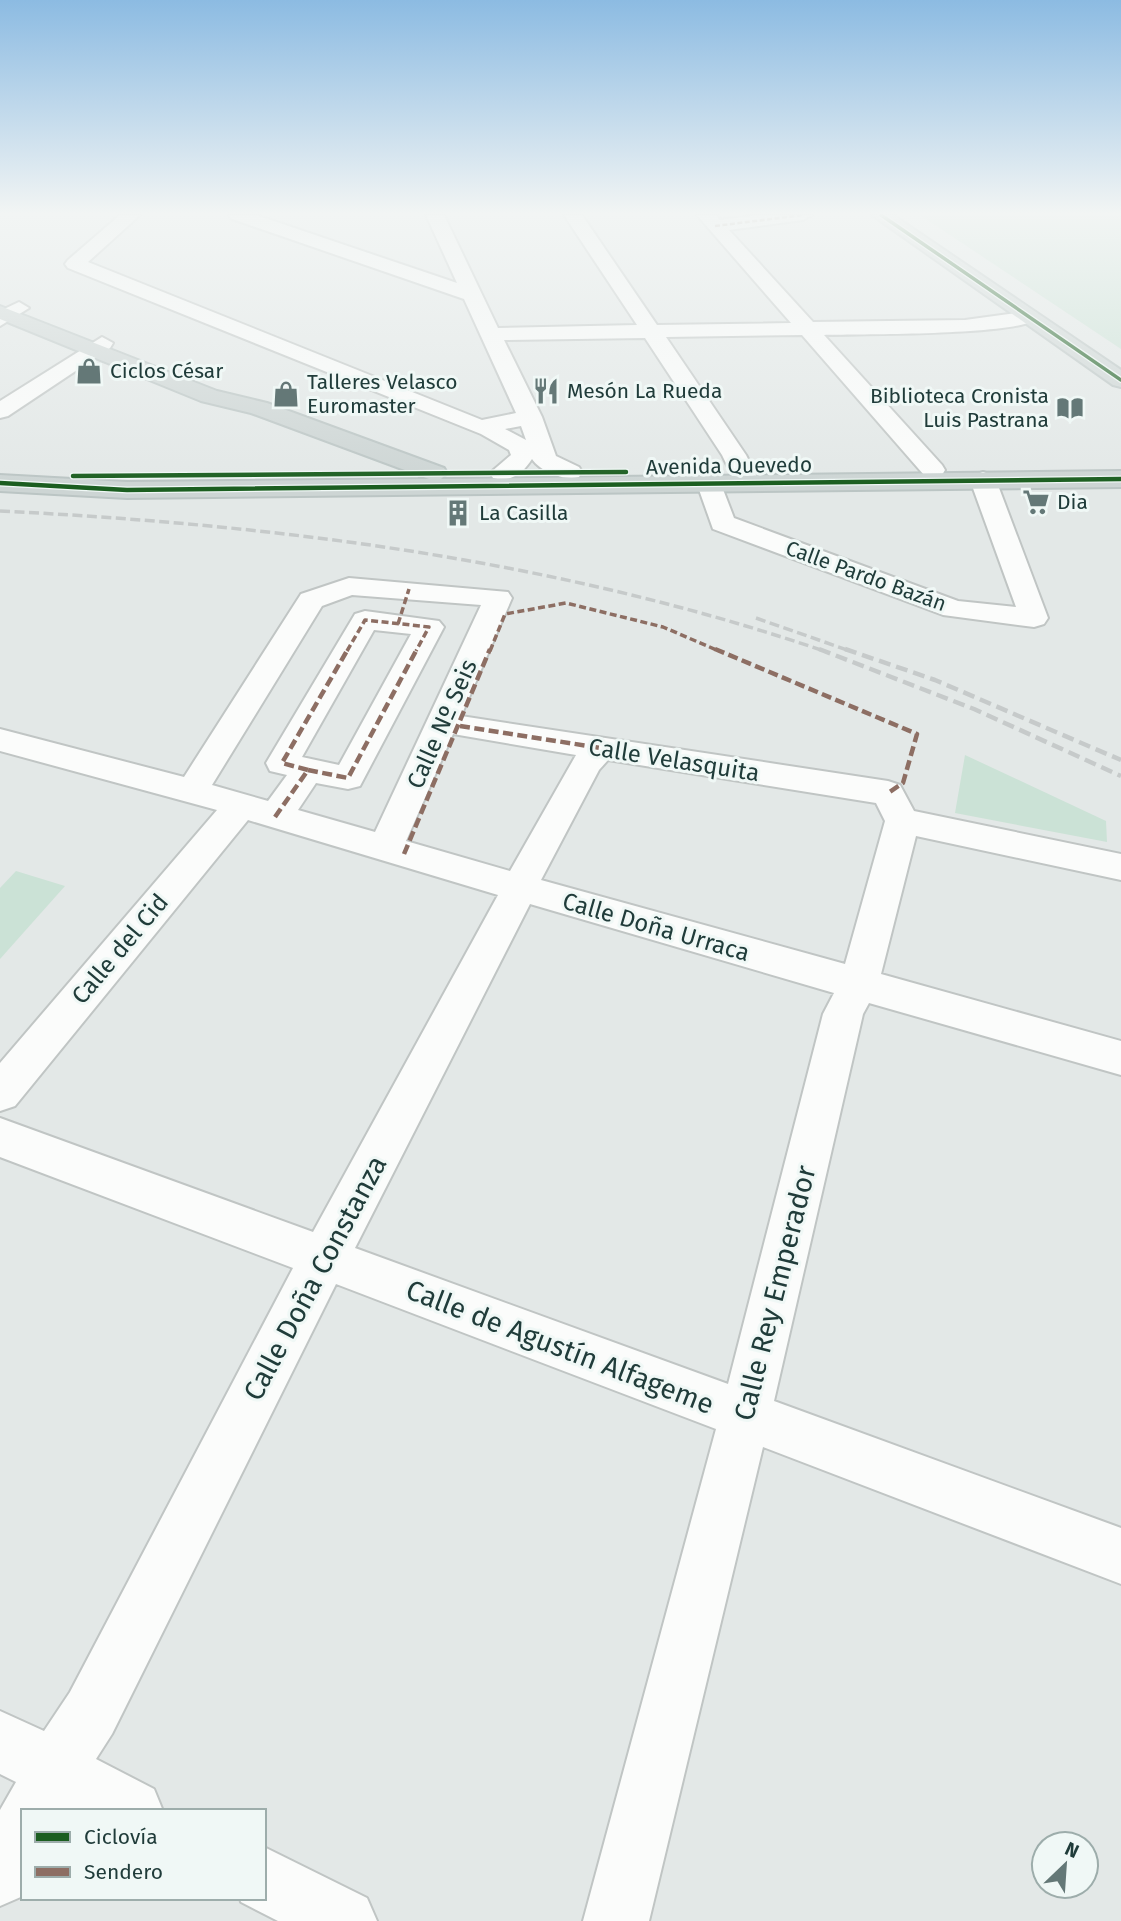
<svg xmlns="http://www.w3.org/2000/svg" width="1121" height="1921" font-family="'Fira Sans',sans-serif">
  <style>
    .green { fill: #cbe2d6 }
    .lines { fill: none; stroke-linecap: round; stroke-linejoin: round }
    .minor-casing { stroke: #c0c5c4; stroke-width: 4 }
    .major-casing { stroke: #bbc5c4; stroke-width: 4 }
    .minor { fill: #fbfcfb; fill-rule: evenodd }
    .major { fill: #cdd5d4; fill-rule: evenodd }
    .rail-far1 { stroke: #c6caca; stroke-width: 3.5; stroke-dasharray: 10 4.5; stroke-linecap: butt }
    .rail { stroke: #c6caca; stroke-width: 4.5; stroke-dasharray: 12 6; stroke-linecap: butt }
    .quiet-far2 { stroke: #8d6e63; stroke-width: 2.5; stroke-dasharray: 5 2.5; stroke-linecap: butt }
    .quiet-far1 { stroke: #8d6e63; stroke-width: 3.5; stroke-dasharray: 7 3.5; stroke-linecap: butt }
    .quiet { stroke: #8d6e63; stroke-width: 4.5; stroke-dasharray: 10 4.5; stroke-linecap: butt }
    .cycleway-far1-casing { stroke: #f0f8f6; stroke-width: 6 }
    .cycleway-casing { stroke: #f0f8f6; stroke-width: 7 }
    .cycleway-far1 { stroke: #1b5e20; stroke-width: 3.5 }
    .cycleway { stroke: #1b5e20; stroke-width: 4.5 }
    .labels { text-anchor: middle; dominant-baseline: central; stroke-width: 6; stroke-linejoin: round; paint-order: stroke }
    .far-poi-label { font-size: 21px; fill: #203c3a; stroke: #f0f8f6; text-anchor: start }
    .far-street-label { font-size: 21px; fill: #203c3a; stroke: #f0f8f6 }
    .street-label { font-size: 24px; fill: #203c3a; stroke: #f0f8f6 }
    .near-street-label { font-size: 28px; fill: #203c3a; stroke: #f0f8f6 }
  </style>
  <rect width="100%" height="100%" fill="#e3e8e7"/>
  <g class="green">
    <path d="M920,215H1121V349Z"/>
    <path d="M965,755L1106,821L1107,842L955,813Z"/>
    <path d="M16,871L65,886L0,959V888Z"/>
  </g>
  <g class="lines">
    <g class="minor-casing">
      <g id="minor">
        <path d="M120,215H140L88,262L482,420L516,413L464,299L232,219L229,215H256L457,283L426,215H444L498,328L637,325L564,215H582L657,325L791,323L697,215H716L720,220L759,215H812L803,220L729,230L813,322L965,320L1030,311L1040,317C1026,336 856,334 824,335L942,465L945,470L942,475H924L802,335L666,337L746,455L760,483L756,488H738L722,455L645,338L504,340L542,417L556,456L579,467L582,472L579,477C564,481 541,472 532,459C523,473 511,483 493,478L490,473L511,455L509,450L481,434L68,268L65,264L68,260ZM521,426L526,440L505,429Z"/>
        <path d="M19,302L29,308L0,326V311Z"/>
        <path d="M102,337L113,343L110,348L8,416L0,418V401Z"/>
        <path d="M983,472L992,475L996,480L1048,618L1044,624L1034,627L943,615L713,529L697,484L701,479H719L734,518L958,601L1016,607L970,480L974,475Z"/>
        <path d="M349,578L508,592L512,598L461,716L888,781L900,785L914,811L1121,854V880L916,836L881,974L1121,1041V1075L869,1003L863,1014L774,1401L1121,1528V1584L763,1447L649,1921H583L716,1429L336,1284L112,1734L96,1759L154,1789L163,1811H23V1896L0,1906V1810L16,1782L0,1774V1711L44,1731L70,1692L293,1268L0,1157V1118L313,1232L498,895L248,820L15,1106L0,1111V1063L217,810L0,751V729L184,777L301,594ZM352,595L481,605L375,832L298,810L316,783L348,789L360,786L444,627L439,621L365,611L355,614L266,763L270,771L287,775L268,801L212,785L322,606ZM374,630L411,634L339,765L302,757ZM453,734L576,755L510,871L406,841ZM608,760L876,803L885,821L845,964L541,880L599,770ZM530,904L834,993L823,1014L728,1384L355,1248Z"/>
        <path d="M264,1847L367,1898L377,1921H278L241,1902L240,1898H264Z"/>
      </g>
    </g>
    <g class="major-casing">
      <g id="major">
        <path d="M872,215H893L1121,370V387L1113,385Z"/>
        <path d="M0,306L217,391L267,403L444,468L447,473L441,479L1121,471V487L127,498L0,491V475L127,482L429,479L251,413L201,401L0,319Z"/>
      </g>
    </g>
    <use href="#minor" class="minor"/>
    <use href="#major" class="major"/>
    <g class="rail-far1">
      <path d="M0,511C281,525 557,560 824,651"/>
      <path d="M756,618L850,651"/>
    </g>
    <g class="rail">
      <path d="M819,649L974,709L1121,776"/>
      <path d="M845,649L935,680L1121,760"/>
    </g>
    <path class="quiet-far2" d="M715,226L803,215"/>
    <g class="quiet-far1">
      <path d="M398,624L409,589"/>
      <path d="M347,651L365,620L429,627L416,651"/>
      <path d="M490,651L505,614L566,603L663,627L719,651"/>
    </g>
    <g class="quiet">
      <path d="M715,649L917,734L903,783L888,793"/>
      <path d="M460,726L601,748"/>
      <path d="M308,770L348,778L417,649"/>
      <path d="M308,770L282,763L348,649"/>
      <path d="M275,817L308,770"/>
      <path d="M404,854L490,649"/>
    </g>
    <g class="cycleway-far1-casing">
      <path id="cycleway-far1" d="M881,215L1121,380"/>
    </g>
    <g class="cycleway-casing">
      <g id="cycleway">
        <path d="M73,476L626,472"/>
        <path d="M0,483L127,490L1121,479"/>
      </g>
    </g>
    <use href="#cycleway-far1" class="cycleway-far1"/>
    <use href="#cycleway" class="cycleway"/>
  </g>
  <linearGradient id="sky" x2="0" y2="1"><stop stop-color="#8cbbe2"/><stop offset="0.44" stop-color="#f2f5f4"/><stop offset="1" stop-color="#f2f5f4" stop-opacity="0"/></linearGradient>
  <rect width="1121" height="484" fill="url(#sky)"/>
  <defs>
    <g id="shop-bare" transform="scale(2.1)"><path d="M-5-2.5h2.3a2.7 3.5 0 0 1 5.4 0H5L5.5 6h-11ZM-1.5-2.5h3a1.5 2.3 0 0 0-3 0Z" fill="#647877" stroke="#f0f8f6" stroke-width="2.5" paint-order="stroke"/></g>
    <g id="restaurant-bare" transform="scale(2.1)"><path d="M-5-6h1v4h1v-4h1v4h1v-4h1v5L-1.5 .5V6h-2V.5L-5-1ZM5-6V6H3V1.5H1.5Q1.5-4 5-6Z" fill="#647877" stroke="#f0f8f6" stroke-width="2.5" paint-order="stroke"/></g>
    <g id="library-bare" transform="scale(2.1)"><path d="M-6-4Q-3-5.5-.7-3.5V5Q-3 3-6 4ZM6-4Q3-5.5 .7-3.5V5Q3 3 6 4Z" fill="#647877" stroke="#f0f8f6" stroke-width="2.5" paint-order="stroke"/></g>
    <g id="supermarket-bare" transform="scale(2.1)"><path d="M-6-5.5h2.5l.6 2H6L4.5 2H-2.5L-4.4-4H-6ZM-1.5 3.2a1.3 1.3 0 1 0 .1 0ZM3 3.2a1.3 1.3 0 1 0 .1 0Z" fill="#647877" stroke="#f0f8f6" stroke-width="2.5" paint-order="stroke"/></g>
    <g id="building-bare" transform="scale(2.1)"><path d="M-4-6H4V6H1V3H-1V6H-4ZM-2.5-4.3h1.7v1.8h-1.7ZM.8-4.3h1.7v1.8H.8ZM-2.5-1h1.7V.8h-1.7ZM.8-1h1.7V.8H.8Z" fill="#647877" stroke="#f0f8f6" stroke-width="2.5" paint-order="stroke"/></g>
  </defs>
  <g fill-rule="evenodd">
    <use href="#shop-bare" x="89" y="371"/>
    <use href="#restaurant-bare" x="546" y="391"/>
    <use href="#shop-bare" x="286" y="394"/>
    <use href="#library-bare" x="1070" y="408"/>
    <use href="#supermarket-bare" x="1036" y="502"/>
    <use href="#building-bare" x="458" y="513"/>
  </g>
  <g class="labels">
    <g class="far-poi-label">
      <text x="110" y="371">Ciclos César</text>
      <text x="307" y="382">Talleres Velasco<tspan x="307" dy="24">Euromaster</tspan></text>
      <text x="567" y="391">Mesón La Rueda</text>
      <text x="1049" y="396" text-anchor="end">Biblioteca Cronista<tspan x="1049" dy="24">Luis Pastrana</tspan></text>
      <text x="1057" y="502">Dia</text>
      <text x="479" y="513">La Casilla</text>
    </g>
    <g class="far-street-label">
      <text transform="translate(729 466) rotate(-1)">Avenida Quevedo</text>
      <text transform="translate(866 576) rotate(20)">Calle Pardo Bazán</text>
    </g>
    <g class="street-label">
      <text transform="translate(442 724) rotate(-66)">Calle Nº Seis</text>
      <text transform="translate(674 760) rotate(9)">Calle Velasquita</text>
      <text transform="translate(656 927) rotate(16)">Calle Doña Urraca</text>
      <text transform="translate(120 949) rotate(-50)">Calle del Cid</text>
    </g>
    <g class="near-street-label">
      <text transform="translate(315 1278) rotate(-62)">Calle Doña Constanza</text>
      <text transform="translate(775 1293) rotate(-76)">Calle Rey Emperador</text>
      <text transform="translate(560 1347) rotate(21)">Calle de Agustín Alfageme</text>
    </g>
  </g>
  <rect x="21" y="1809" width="245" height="91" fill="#f0f8f6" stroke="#9dadab" stroke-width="2"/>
  <rect x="35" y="1832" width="35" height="10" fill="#1b5e20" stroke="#9dadab" stroke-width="2"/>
  <text x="84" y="1844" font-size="21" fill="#203c3a">Ciclovía</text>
  <rect x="35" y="1867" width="35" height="10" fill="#8d6e63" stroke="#9dadab" stroke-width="2"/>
  <text x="84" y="1879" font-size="21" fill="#203c3a">Sendero</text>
  <g transform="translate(1065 1865) rotate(25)"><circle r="33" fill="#f0f8f6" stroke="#9dadab" stroke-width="2"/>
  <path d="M0-5L12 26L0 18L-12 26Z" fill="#647877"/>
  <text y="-10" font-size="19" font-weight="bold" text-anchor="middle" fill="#203c3a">N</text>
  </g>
</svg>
